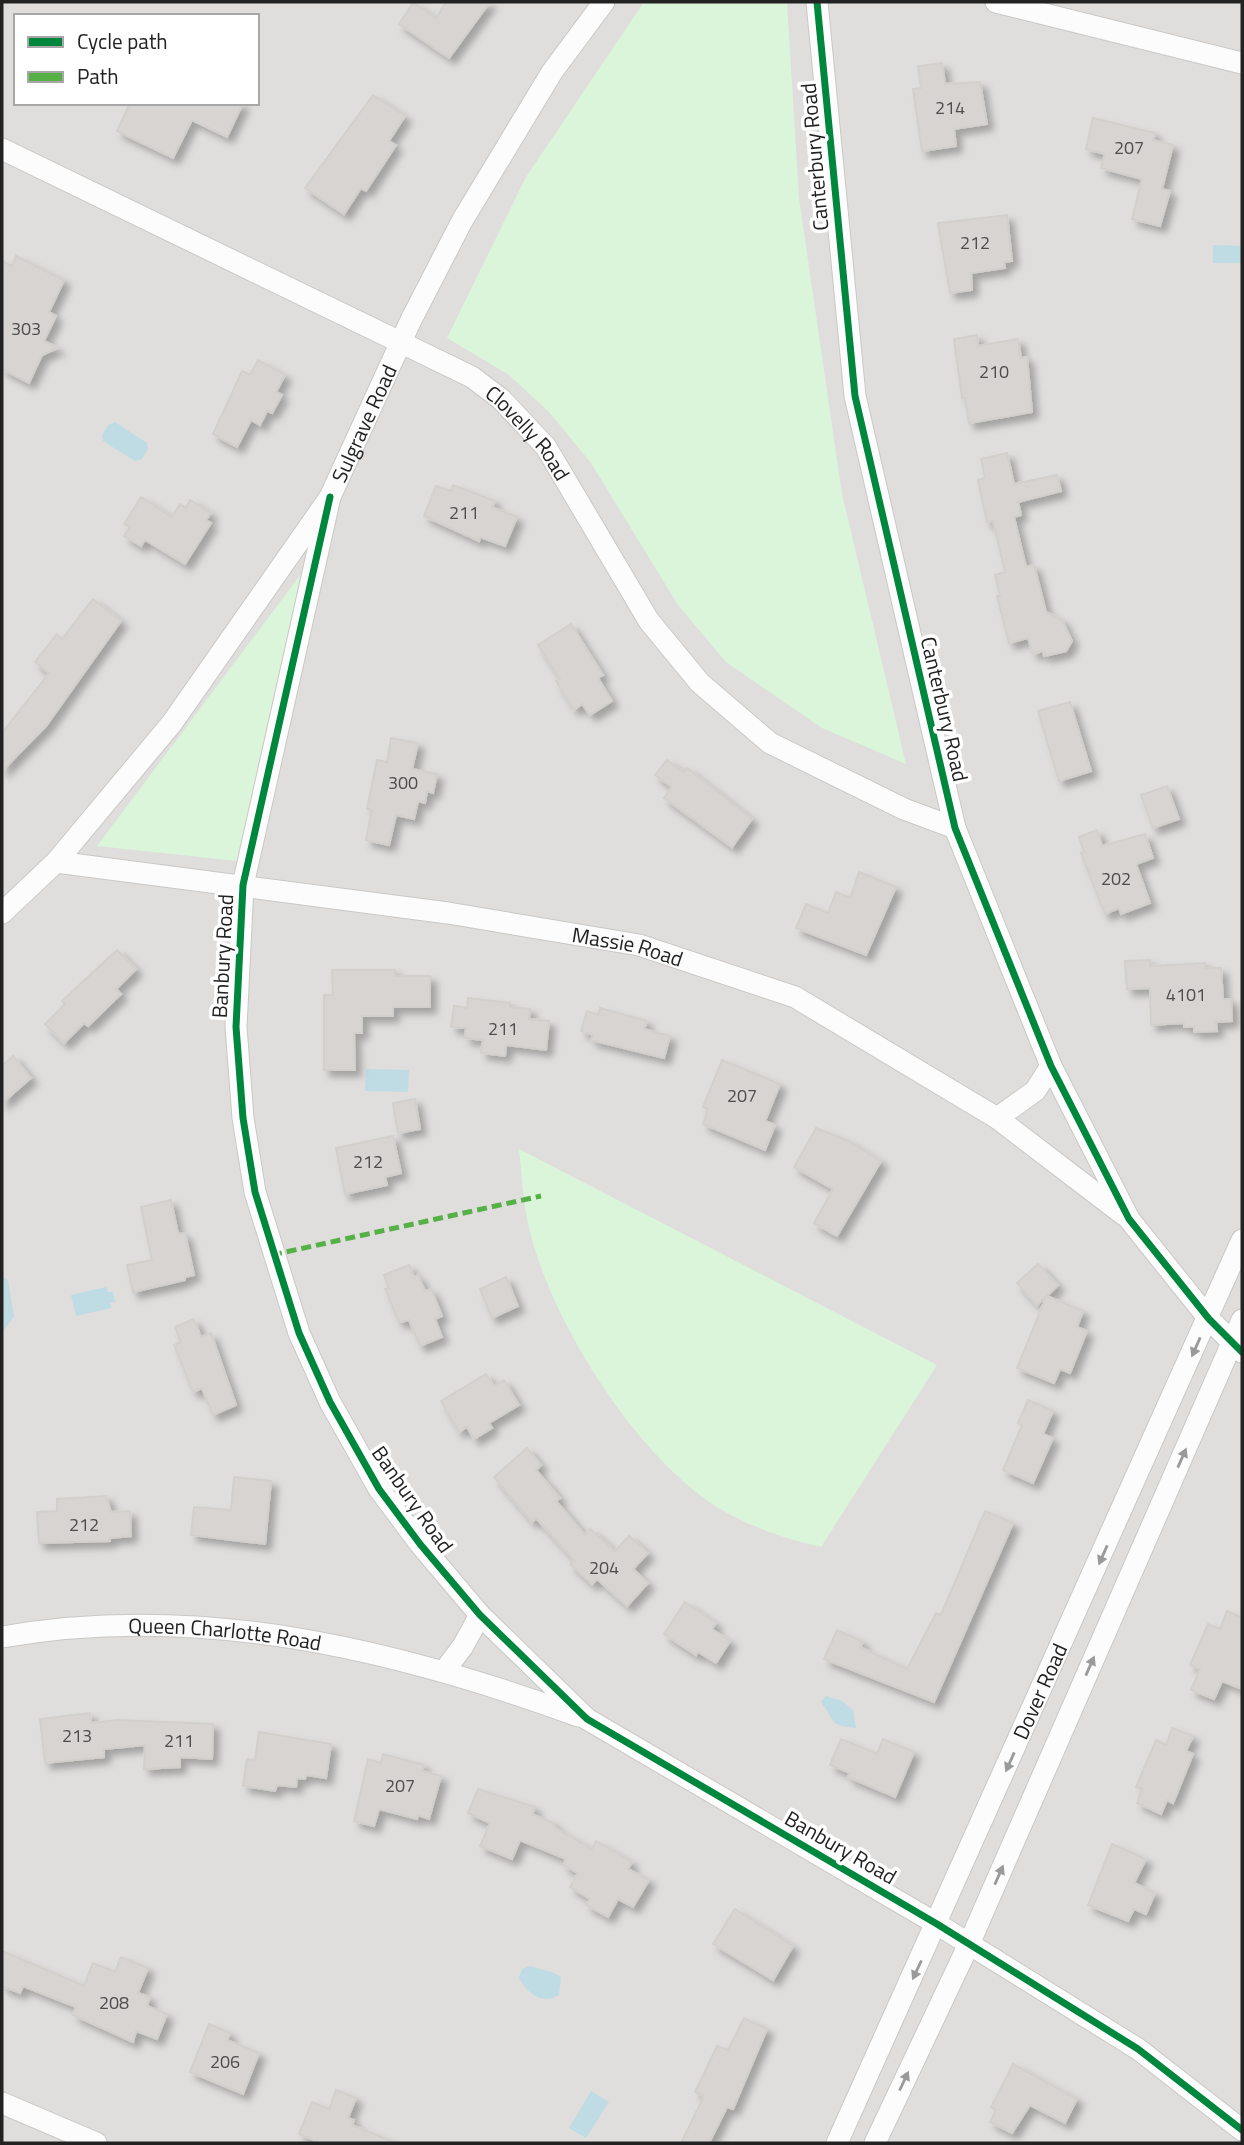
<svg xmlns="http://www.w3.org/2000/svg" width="1244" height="2145" font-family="'Titillium Web',sans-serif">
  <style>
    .residential { fill: #dfdedc; fill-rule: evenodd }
    .park { fill: #daf5da }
    .water { fill: #bfdbe3 }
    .building { fill: #d7d4d2; stroke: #d3d0cc; stroke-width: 2; filter: url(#shadow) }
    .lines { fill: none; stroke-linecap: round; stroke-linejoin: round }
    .minor-casing { stroke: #c9c8c7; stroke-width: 23 }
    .minor { stroke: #fdfcfc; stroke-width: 21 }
    .quiet { stroke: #55b145; stroke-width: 5; stroke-dasharray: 10 5; stroke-linecap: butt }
    .cycleway-casing { stroke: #fff; stroke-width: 11 }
    .cycleway { stroke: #00873e; stroke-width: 7 }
    .oneway { fill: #9a9a9a }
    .labels { text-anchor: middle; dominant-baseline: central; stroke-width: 7; stroke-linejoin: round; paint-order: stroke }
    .number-label { font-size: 18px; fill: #4f4e4e }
    .street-label { font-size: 21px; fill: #222; stroke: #fff }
  </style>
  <defs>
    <filter id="shadow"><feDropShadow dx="6" dy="6" stdDeviation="3.5" flood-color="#0004"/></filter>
  </defs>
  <rect width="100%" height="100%" fill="#f0eeeb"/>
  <path class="residential" d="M2,2H1242V2143H2ZM16,16H257V103H16Z"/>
  <g class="park">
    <path d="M644,2H787L799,198L842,494L906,764L822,728L726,662L678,605L591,463L549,412L509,375L447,338L526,177Z"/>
    <path d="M301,574L237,861L97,846Z"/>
    <path d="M519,1149L937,1365L821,1547C786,1539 753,1528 722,1510C638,1460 551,1322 529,1228C523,1203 522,1175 519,1149Z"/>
  </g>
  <g class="water">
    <path d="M1213,245L1242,246V263H1213Z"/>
    <path d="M115,422L147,443L148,449L142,459L135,461L103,441L102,435L108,425Z"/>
    <path d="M366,1069L409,1070L408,1092L365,1091Z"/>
    <path d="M2,1277L8,1280L14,1317L4,1330Z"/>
    <path d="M106,1287L108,1292H113L115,1302L110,1303L111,1308L76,1316L71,1295Z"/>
    <path d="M826,1696L842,1701L853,1710L856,1728C829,1725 837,1724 821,1702Z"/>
    <path d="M530,1966C539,1969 554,1971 561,1977L559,1995C542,2005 528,1994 519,1978L522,1969Z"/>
    <path d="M591,2091L609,2102L586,2138L569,2128Z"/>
  </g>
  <g class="building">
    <path d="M446,2H490L449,58L399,24L413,3L436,18Z"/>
    <path d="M942,63L945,84L980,82L987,124L954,129L956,146L922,151L913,89L921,88L918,66Z"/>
    <path d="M373,95L405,116L389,141L396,145L366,191L361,188L344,214L305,188Z"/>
    <path d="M130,103H243L227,137L192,120L173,158L117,131Z"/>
    <path d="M1093,118L1155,133L1153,140L1173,145L1162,189L1170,191L1160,226L1132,219L1142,179L1101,168L1105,154L1086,149Z"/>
    <path d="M1007,215L1012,261L1004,262L1005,268L971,273L972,290L950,293L938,223Z"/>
    <path d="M16,256L64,280L49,312L56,316L44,341L58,348L42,355L29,383L2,369V261L12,266Z"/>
    <path d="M977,335L978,346L1018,339L1021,358L1027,357L1032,412L969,423L965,398H962L954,339Z"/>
    <path d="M258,360L285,375L276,392L282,395L272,413L267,411L260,425L251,420L237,447L213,434L242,371L250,375Z"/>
    <path d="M1007,453L1014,484L1057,475L1061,491L1018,502L1021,515L1014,517L1026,567L1034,565L1046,612L1062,620L1072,641L1066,651L1044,656L1043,651L1033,654L1028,638L1009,643L997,596H1000L995,575L1005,572L993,521L987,522L978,480L985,478L981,459Z"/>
    <path d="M453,485L495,501L492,507L517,517L505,546L480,537L479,541L424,516L436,486L451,491Z"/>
    <path d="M141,497L172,517L180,504L186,508L190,500L211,513L206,520L211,523L185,564L145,540L141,546L124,536L130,527L124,524Z"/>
    <path d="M93,599L121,621L46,726L2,771V733L49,673L35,662L57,634L62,639Z"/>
    <path d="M571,624L603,675L598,678L612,701L590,715L582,704L574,710L556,681L560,679L538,645Z"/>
    <path d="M1070,702L1091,771L1059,781L1038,711Z"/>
    <path d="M391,738L418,743L412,769L437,774L433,793L427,791L425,803L418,801L414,819L396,815L389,845L366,840L372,810L367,809L377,760L387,762Z"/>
    <path d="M667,760L684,772L687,768L752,819L732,847L664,798L672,787L655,775Z"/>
    <path d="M1167,786L1179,819L1153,828L1141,795Z"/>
    <path d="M1097,830L1102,846L1145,834L1153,858L1136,864L1150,903L1121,914L1119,908L1105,914L1081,853L1084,852L1079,837Z"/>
    <path d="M859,872L896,887L866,955L796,928L806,904L828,913L836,892L850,898Z"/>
    <path d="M117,950L136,969L116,989L121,994L88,1026L84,1023L64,1043L45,1024L65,1004L62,1001Z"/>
    <path d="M1150,960V966L1205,963V968H1221L1223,999H1231L1232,1021L1216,1022L1217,1031L1194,1032V1027H1184V1023L1151,1025L1150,988L1127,989L1125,961Z"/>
    <path d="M332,970H395V976H430V1007H393V1016H362V1033H354L355,1070H324V995H333Z"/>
    <path d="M468,998L510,1003V1007L530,1009L529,1019L549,1021L546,1050L506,1045L505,1056L481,1053L483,1040L465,1038L466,1028L451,1027L454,1006L467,1008Z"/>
    <path d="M600,1008L647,1021L644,1029L670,1036L664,1058L591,1040L593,1035L581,1031L587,1011L598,1015Z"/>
    <path d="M13,1056L31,1078L2,1103V1066Z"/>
    <path d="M722,1060L780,1084L765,1121L775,1125L765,1150L703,1124L708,1109L703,1107Z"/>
    <path d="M415,1099L420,1129L398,1133L393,1103Z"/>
    <path d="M816,1128L848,1141L881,1161L837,1236L814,1223L833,1189L794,1167Z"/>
    <path d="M393,1136L401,1173L385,1177L387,1185L345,1194L336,1148Z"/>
    <path d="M171,1200L178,1234L185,1233L194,1275L185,1277V1280L133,1292L127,1265L152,1260L141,1207Z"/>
    <path d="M1038,1264L1058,1285L1047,1296L1083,1311L1077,1327L1087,1331L1070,1373L1060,1369L1054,1383L1017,1368L1046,1297L1037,1305L1017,1283Z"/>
    <path d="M409,1265L414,1277L418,1275L425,1291L431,1289L442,1316L435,1319L442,1337L420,1346L409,1320L399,1322L385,1289L389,1288L384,1275Z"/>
    <path d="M506,1277L518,1306L492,1318L480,1289Z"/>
    <path d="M194,1319L201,1337L211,1333L236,1405L213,1415L202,1388L193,1392L174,1345L181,1342L175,1327Z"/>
    <path d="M486,1374L494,1386L504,1380L519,1405L489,1423L492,1428L474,1439L467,1427L459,1432L441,1401Z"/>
    <path d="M1028,1400L1053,1411L1043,1434L1053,1438L1033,1483L1003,1470L1022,1425L1018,1423Z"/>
    <path d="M527,1448L541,1465L536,1470L560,1498L556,1501L585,1535L590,1529L615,1551L629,1536L648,1553L633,1569L648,1583L627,1606L597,1579L592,1584L570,1564L574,1560L536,1518L532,1522L494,1477Z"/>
    <path d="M234,1477L271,1481L265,1544L191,1535L194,1507L231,1510Z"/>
    <path d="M106,1496L111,1512L130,1511L131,1536L110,1538V1541L39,1543L37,1512L57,1511V1499Z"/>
    <path d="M985,1511L1013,1523L934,1702L824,1659L837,1630L863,1642L860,1647L907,1669L936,1613L941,1615Z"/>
    <path d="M685,1602L716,1623L712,1629L730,1641L716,1663L698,1652L696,1655L664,1634Z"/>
    <path d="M1227,1611L1242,1618V1689L1222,1681L1214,1699L1191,1690L1200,1669L1190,1665L1208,1624L1220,1629Z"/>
    <path d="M90,1713L91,1723L117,1720L213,1724L212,1759L180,1757V1767L144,1769L145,1745L104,1749V1757L45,1763L40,1719Z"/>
    <path d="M1172,1728L1193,1736L1186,1751L1193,1754L1173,1803L1167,1800L1161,1814L1137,1803L1142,1789L1136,1787L1156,1740L1166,1745Z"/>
    <path d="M259,1732L331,1744L326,1778L306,1775L305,1779L297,1778L296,1787L277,1785L275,1791L243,1786L247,1759L255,1760Z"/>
    <path d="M841,1739L877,1754L883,1739L914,1752L895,1797L848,1777L850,1773L830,1765Z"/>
    <path d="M383,1754L424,1765L422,1771L441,1776L429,1819L418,1815L417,1819L379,1809L374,1826L354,1821L368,1759L381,1763Z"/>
    <path d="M478,1789L535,1807L532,1814L555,1824L554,1827L592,1849L596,1841L632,1862L628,1869L649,1880L633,1907L618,1899L608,1917L586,1905L590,1899L570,1887L578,1873L563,1865L566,1859L520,1840L512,1859L480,1846L490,1823L468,1813Z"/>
    <path d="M1112,1844L1146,1859L1134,1883L1155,1893L1146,1914L1134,1909L1128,1921L1088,1905Z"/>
    <path d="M735,1909L793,1946L773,1980L713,1944Z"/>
    <path d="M2,1951L84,1986L93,1963L115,1972L121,1957L148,1968L138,1993L150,1997L147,2006L167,2014L157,2039L136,2031L133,2042L73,2015L76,2007L23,1986L20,1993L2,1986Z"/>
    <path d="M744,2018L767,2029L733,2109L727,2107L709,2143H681L704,2096L695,2092L708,2065L717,2046L728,2050Z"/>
    <path d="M209,2024L230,2033L227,2040L259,2053L243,2094L190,2072Z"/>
    <path d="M1013,2064L1077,2099L1065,2123L1030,2105L1012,2133L990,2122L996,2110L991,2107Z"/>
    <path d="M336,2090L356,2098L348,2118L354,2120L352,2125L396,2143H321L299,2134L312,2102L329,2109Z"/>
  </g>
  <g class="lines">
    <g class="minor-casing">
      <g id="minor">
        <path d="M817,2L855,396L955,828L1051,1066L1129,1219L1209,1319L1242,1352"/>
        <path d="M996,2L1242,63"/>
        <path id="s1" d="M2,149L472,377L501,399L546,447L649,621L700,683L770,743L904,809L955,828"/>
        <path d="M330,497L243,885L236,1027L243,1118L255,1192L299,1333L330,1402L379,1489L420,1544L480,1615L587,1719L937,1924L1138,2049L1242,2130"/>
        <path id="s2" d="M56,862L448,913L639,945L795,997L997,1118L1124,1215"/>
        <path id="s3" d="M2,913L56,862L172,723L330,497L411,320L462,221L552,72L604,2"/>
        <path d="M997,1118L1035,1091L1051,1066"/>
        <path id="s4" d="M2,1637C198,1602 395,1649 578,1716"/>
        <path d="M445,1670L463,1646L480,1615"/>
        <path d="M2,2103L96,2143"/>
        <path id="s5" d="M837,2143L1242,1240"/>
        <path d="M875,2143L969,1944L1242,1320"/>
      </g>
    </g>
    <use href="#minor" class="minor"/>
    <path class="quiet" d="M272,1255L541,1196"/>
    <g class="cycleway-casing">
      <g id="cycleway">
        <path d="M817,2L855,396L955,828L1051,1066L1129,1219L1209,1319L1242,1352"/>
        <path d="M330,497L243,885L236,1027L243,1118L255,1192L299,1333L330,1402L379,1489L420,1544L480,1615L587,1719L937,1924L1138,2049L1242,2130"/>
      </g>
    </g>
    <use href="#cycleway" class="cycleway"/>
  </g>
  <defs><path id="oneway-solid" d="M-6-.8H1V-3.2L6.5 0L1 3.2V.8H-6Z" transform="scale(1.75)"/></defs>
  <g class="oneway">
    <use href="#oneway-solid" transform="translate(1196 1347) rotate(114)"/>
    <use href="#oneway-solid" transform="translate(1182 1458) rotate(-66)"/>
    <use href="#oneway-solid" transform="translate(1103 1555) rotate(114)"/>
    <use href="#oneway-solid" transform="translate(1090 1666) rotate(-66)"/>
    <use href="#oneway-solid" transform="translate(1010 1762) rotate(114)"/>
    <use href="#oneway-solid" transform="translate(999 1875) rotate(-66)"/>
    <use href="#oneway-solid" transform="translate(917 1970) rotate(115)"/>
    <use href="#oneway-solid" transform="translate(904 2081) rotate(-65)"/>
  </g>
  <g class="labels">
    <g class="number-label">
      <text x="950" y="107">214</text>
      <text x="1129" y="147">207</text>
      <text x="975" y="242">212</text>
      <text x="26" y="328">303</text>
      <text x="994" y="371">210</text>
      <text x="464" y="512">211</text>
      <text x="403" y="782">300</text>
      <text x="1116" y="878">202</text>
      <text x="1186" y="994">4101</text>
      <text x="503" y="1028">211</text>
      <text x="742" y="1095">207</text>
      <text x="368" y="1161">212</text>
      <text x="84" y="1524">212</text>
      <text x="604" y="1567">204</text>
      <text x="77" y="1735">213</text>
      <text x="179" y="1740">211</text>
      <text x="400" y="1785">207</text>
      <text x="114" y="2002">208</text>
      <text x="225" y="2061">206</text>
    </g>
    <g class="street-label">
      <text transform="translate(814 157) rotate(-95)">Canterbury Road</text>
      <text stroke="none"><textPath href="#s3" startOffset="612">Sulgrave Road</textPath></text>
      <text stroke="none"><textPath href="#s1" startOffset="602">Clovelly Road</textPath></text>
      <text transform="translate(945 709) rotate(77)">Canterbury Road</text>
      <text stroke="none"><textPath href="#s2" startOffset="578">Massie Road</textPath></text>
      <text transform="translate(222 956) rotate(-87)">Banbury Road</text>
      <text transform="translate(413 1499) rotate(55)">Banbury Road</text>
      <text stroke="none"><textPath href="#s4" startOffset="224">Queen Charlotte Road</textPath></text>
      <text stroke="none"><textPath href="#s5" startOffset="495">Dover Road</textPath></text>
      <text transform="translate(841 1847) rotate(30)">Banbury Road</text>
    </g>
  </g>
  <rect width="1244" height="2145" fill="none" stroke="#222222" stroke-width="7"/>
  <rect x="14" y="14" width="245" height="91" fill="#ffffff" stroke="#a7a7a7" stroke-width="2"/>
  <rect x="28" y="37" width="35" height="10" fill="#00873e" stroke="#a7a7a7" stroke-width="2"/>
  <text x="77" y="49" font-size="21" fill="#222222">Cycle path</text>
  <rect x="28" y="72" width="35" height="10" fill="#55b145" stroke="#a7a7a7" stroke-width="2"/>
  <text x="77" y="84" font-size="21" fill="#222222">Path</text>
</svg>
